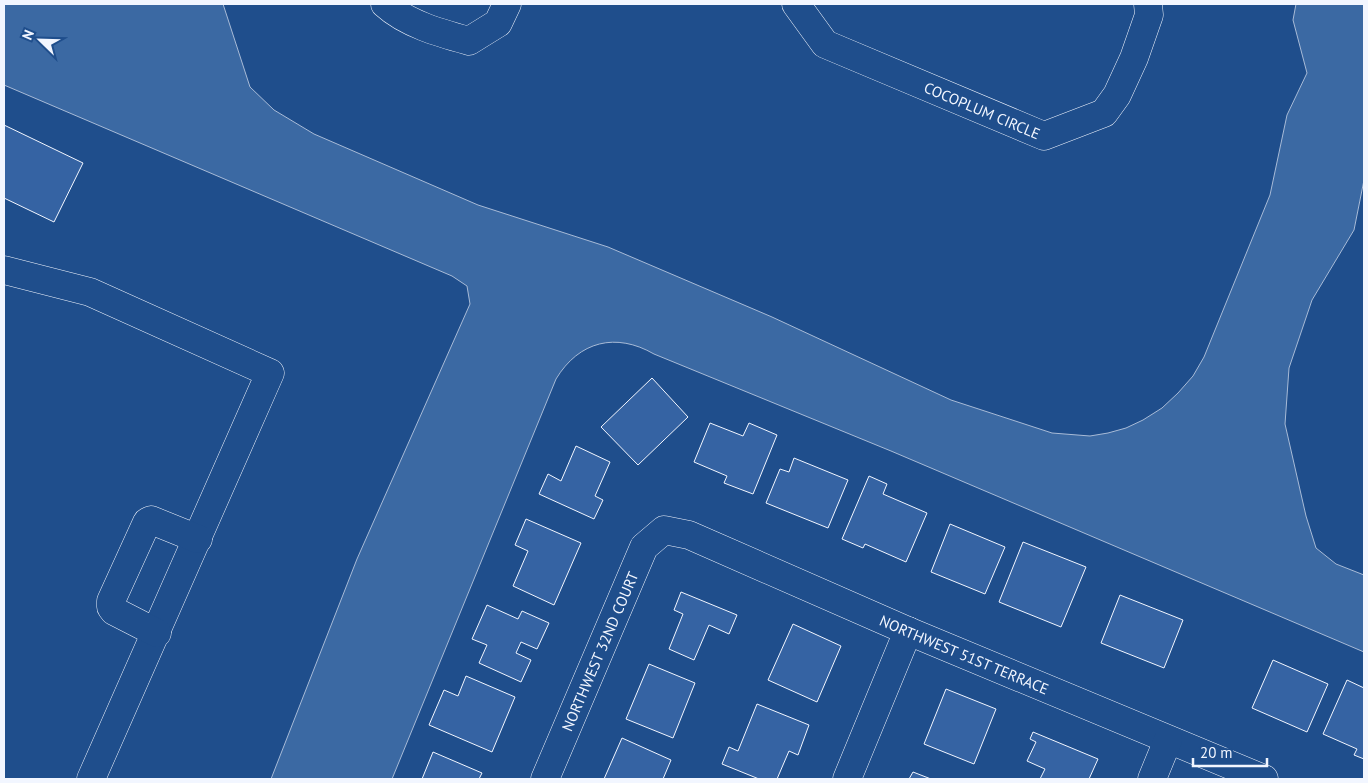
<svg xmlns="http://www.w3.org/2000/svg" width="1368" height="783" font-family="'PT Sans',sans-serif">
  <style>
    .water { fill: #3b69a3; stroke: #a8bbd7 }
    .building { fill: #3563a3; stroke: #f2f6ff }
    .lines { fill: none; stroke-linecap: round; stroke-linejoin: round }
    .minor-casing { stroke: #f2f6ff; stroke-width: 29 }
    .minor { stroke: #1f4e8c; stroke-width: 28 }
    .labels { text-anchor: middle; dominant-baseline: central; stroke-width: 4; stroke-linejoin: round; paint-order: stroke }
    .street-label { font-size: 15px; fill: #f2f6ff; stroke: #1f4e8c }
  </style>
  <rect width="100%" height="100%" fill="#1f4e8c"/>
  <path class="water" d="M4,4H223L250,87L274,110L314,134L478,205L608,247L772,317L951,400L1052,433L1090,436L1108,433L1126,428L1143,420L1162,408L1178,393L1193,376L1204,357L1270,195L1287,115L1307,73L1293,20L1296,4H1364V180L1354,230L1312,300L1289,368L1285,424L1306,516L1316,548L1336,564L1364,575V652L891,451L654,354C616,332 579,341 556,379L392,779H271L357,559L470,304L467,286L452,276L4,85Z"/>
  <g class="building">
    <path d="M4,125L83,163L54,222L4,198Z"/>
    <path d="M652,378L688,417L638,465L601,427Z"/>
    <path d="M710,423L743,436L749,423L777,435L753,494L724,483L727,476L694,462Z"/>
    <path d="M576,446L610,462L595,496L603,500L594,519L539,494L548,474L561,481Z"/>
    <path d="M794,458L848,480L828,528L766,503L780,469L789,472Z"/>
    <path d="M869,476L887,484L883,494L927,513L906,562L865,544L863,548L842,539Z"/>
    <path d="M526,519L581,543L554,605L513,586L528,551L515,545Z"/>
    <path d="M950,524L1005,547L985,594L931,572Z"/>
    <path d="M1023,542L1086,567L1061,627L999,602Z"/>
    <path d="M681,592L737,615L729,634L709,625L694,660L669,649L683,614L674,610Z"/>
    <path d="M1120,595L1183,620L1164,668L1101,643Z"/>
    <path d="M487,605L518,619L522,611L549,623L537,649L521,642L516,653L531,660L521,682L479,663L487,645L472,639Z"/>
    <path d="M793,624L841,646L817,702L768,680Z"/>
    <path d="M1273,660L1328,684L1307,732L1252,708Z"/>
    <path d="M649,664L695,683L673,738L626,719Z"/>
    <path d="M466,676L515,697L492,752L429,725L444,690L458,696Z"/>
    <path d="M1347,680L1364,688V759L1354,755L1357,749L1323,734Z"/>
    <path d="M946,689L996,709L974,764L924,744Z"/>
    <path d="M757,704L809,725L798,755L789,751L777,779H759L722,764L729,747L738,751Z"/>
    <path d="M1033,732L1098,759L1089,779H1040L1045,769L1027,761L1036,742L1030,739Z"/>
    <path d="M622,738L671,760L663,779H604Z"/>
    <path d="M433,752L482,773L479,779H422Z"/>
    <path d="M913,772L931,779H909Z"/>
  </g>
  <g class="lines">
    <g class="minor-casing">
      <g id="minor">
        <path d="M385,4C407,24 440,33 469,41L498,23L507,4"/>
        <path id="s1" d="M796,4L825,44L1044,136L1104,113L1117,95L1134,58L1149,15L1148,4"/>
        <path d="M4,270L90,292L270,373L91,779"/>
        <path d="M157,633L114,611L111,607V601L147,522L151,520L198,539"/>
        <path id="s2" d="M545,779L644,547L664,530L689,535L908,631L1264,779"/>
        <path d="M847,779L908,631"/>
        <path d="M1152,779L1168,740"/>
      </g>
    </g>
    <use href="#minor" class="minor"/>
  </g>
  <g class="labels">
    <g class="street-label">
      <text stroke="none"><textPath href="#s1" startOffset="220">COCOPLUM CIRCLE</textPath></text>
      <text stroke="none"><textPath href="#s2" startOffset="139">NORTHWEST 32ND COURT</textPath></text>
      <text stroke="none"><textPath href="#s2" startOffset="604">NORTHWEST 51ST TERRACE</textPath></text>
    </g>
  </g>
  <rect width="1368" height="783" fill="none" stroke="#f2f6ff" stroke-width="10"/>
  <g transform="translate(40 40) rotate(293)" stroke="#1f4e8c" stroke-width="4" paint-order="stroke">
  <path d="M0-4L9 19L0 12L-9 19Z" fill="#f2f6ff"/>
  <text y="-8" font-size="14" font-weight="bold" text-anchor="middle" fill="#f2f6ff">N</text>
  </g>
  <path d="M1193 758v8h74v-8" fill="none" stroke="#f2f6ff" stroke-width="2.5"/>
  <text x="1200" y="758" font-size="15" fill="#f2f6ff" stroke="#1f4e8c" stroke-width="4" paint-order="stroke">20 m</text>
</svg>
